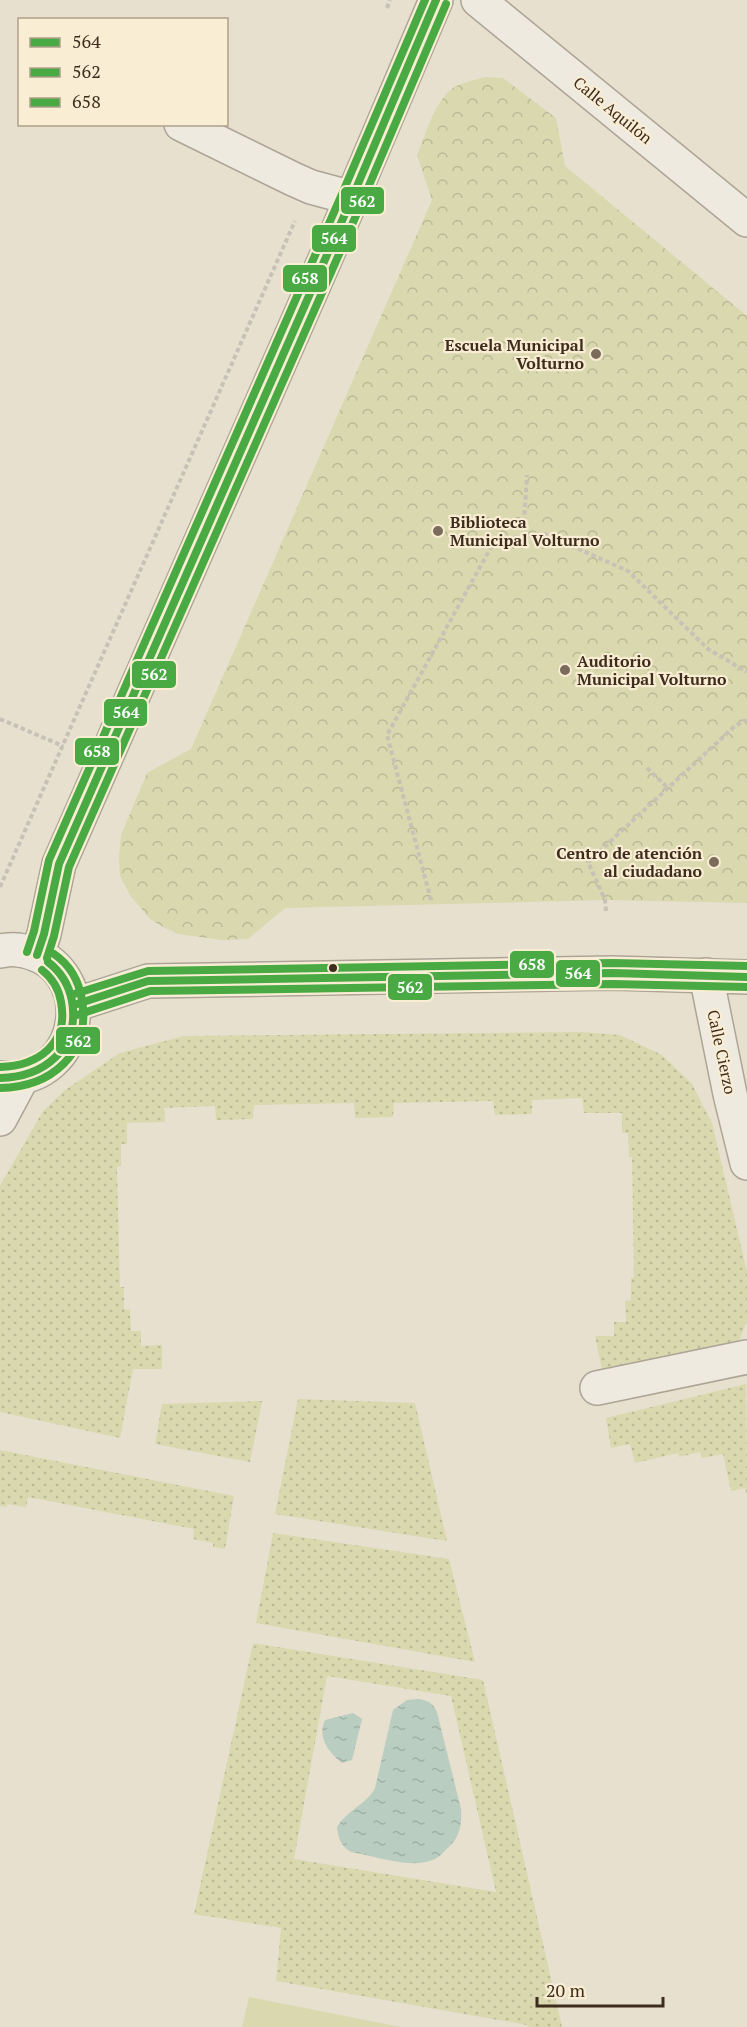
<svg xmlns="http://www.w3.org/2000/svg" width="747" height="2027" font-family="'PT Serif',serif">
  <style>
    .grass { fill: url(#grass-dots); fill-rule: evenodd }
    .forest { fill: url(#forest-crowns) }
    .garden { fill: #d9d8af }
    .water { fill: url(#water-ripples) }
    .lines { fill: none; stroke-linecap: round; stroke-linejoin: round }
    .minor-casing { stroke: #ada496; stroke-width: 36 }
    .path { stroke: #c8c1b6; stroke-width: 4; stroke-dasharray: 4.5 3; stroke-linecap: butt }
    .minor { stroke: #efeae0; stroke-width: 33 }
    .bus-1-casing { stroke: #f9edd4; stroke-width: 12 }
    .bus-2-casing { stroke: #f9edd4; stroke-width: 12 }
    .bus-3-casing { stroke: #f9edd4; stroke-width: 12 }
    .bus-1 { stroke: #49a943; stroke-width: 8 }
    .bus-2 { stroke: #49a943; stroke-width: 8 }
    .bus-3 { stroke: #49a943; stroke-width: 8 }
    .poi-dot { fill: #7a6b5b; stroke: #f9edd4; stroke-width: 2 }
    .bus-dot { fill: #3e2c1d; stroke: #f9edd4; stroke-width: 2 }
    .labels { text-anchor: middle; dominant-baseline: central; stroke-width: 4.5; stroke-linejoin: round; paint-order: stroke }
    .street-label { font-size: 16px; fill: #3e2c1d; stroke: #f9edd4 }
    .poi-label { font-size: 16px; font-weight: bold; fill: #3e2c1d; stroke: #f9edd4; text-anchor: end }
    .line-badge { stroke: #f9edd4; stroke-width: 2 }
    .badge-label { font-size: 16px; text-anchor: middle; font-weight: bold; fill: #fff }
  </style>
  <defs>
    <pattern id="grass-dots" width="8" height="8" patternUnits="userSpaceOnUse" patternTransform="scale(1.5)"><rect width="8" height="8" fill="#d9d8af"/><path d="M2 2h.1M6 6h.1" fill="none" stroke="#bbba96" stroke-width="1.8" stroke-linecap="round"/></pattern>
    <pattern id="forest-crowns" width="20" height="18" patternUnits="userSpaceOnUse" patternTransform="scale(1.5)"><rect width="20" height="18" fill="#d9d8af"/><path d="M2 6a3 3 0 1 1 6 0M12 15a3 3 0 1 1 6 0" fill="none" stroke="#bbba96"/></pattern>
    <pattern id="water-ripples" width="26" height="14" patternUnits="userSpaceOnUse" patternTransform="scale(1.5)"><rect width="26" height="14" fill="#b9cdc1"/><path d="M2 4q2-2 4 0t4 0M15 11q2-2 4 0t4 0" fill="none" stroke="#a0b0a5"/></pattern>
  </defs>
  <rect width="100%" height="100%" fill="#e8e0ce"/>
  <g class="grass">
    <path d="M582,1032L620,1035L662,1055L692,1084L712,1123L747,1272V1321L739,1341L602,1369L595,1336H614V1322H626L625,1301L631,1300V1278L634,1277L632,1157H629L628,1133H622V1113H584L582,1098L532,1100V1114L495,1115L493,1101L394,1103L393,1117L355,1118L354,1103L254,1105L253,1119L216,1120L215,1106L164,1108L165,1122L127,1123V1144H121V1166L117,1167L120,1287H124V1309L130,1310L131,1331H141V1346L162,1345V1369H133L120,1438L0,1412V1186L43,1111L65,1090L120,1053L184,1036Z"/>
    <path d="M746,1384L747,1496L745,1488L731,1491L723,1454L702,1458L700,1452L679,1457L678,1453L635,1463L630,1444L611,1448L606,1418Z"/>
    <path d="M298,1399L415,1403L447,1541L275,1514Z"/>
    <path d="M262,1401L250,1462L155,1444L162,1404Z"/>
    <path d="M0,1450L234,1496L225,1549L213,1547V1543L193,1539L194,1529L28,1497L26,1507L7,1504V1507L0,1506Z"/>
    <path d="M273,1533L449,1559L475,1662L256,1623Z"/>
    <path d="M253,1643L483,1680L562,2027H528L527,2025L276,1981L281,1928L194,1914ZM327,1676L451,1696L496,1892L294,1859Z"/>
  </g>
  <path class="forest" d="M485,77L503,78L556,118L565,166L747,316V903L605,900L285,908L248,939L222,940L178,934L163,927L150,919L130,895L120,876L119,857L121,835L147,773L191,749L432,200L417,155C426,134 434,102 453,88C462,82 475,80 485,77Z"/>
  <path class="garden" d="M249,1997L401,2027H242Z"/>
  <g class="water">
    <path d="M418,1699C428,1700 433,1703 437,1712L461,1809C462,1823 460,1837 449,1847C444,1851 440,1857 435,1859C410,1870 376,1856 351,1852C341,1846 338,1838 337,1827C347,1810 367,1804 375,1788L393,1710L407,1700Z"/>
    <path d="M353,1713L362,1719L352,1760L342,1763C328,1752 317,1737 325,1720Z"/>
  </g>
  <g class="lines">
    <g class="minor-casing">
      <g id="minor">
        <path d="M478,0L747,220"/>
        <path d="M181,124L293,179L311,187L352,198"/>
        <path d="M0,951C6,950 13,949 18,950C100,960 88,1085 0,1078"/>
        <path d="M37,955L44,934L59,864L352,198L436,0"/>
        <path d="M706,975L730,1094L747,1163"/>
        <path d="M74,1005L148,981L613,973L747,977"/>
        <path d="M0,1119L23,1076"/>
        <path d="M597,1388L747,1357"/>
      </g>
    </g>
    <g class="path">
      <path d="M387,8L390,0"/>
      <path d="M523,537L527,475"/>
      <path d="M0,719L63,746"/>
      <path d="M647,768L668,788"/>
      <path d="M0,887L295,221"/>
      <path d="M431,900L387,735L495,540L545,534L628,571L708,649L747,672"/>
      <path d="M606,911L605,900L588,862L735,726L747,720"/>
    </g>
    <use href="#minor" class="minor"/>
    <g class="bus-1-casing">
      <g id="bus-1">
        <path d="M37,955L44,934L59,864L352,198L436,0"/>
        <path d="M74,1005L148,981L613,973L747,977"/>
        <path d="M0,1078C44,1077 80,1049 72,1001C69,985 61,972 48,962"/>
      </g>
    </g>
    <g class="bus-2-casing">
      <g id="bus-2">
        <path d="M47,958L54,936L69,867L362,202L446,4"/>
        <path d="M77,1015L150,991L613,984L747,987"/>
        <path d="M0,1088C51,1087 91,1054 82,1000C79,981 70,965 54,954"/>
      </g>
    </g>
    <g class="bus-3-casing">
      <g id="bus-3">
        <path d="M27,952L34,931L49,860L342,194L425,0"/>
        <path d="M71,995L148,971L613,963L747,966"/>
        <path d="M0,1067C38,1066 69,1044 61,1002C59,989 52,978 42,970"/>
      </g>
    </g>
    <use href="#bus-1" class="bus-1"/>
    <use href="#bus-2" class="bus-2"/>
    <use href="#bus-3" class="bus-3"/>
  </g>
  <g class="poi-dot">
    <circle cx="596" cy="354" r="6"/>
    <circle cx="438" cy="531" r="6"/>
    <circle cx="565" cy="670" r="6"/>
    <circle cx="714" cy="862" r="6"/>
  </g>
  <circle class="bus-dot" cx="333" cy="968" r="5"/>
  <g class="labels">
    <g class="street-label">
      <text transform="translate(613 110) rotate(39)">Calle Aquilón</text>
      <text transform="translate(722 1052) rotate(78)">Calle Cierzo</text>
    </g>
    <g class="poi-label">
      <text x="584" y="345">Escuela Municipal<tspan x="584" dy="18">Volturno</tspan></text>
      <text x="450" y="522" text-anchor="start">Biblioteca<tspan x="450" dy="18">Municipal Volturno</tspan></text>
      <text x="577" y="661" text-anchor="start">Auditorio<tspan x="577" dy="18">Municipal Volturno</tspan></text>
      <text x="702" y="853">Centro de atención<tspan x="702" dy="18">al ciudadano</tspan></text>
    </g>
  </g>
  <g class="line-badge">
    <rect x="340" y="186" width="45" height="29" rx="6" fill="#49a943"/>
    <rect x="311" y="224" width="46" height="29" rx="6" fill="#49a943"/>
    <rect x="282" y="264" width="46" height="29" rx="6" fill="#49a943"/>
    <rect x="131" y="660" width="46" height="29" rx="6" fill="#49a943"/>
    <rect x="103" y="698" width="45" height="29" rx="6" fill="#49a943"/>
    <rect x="74" y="737" width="46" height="29" rx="6" fill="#49a943"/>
    <rect x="509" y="950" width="46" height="29" rx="6" fill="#49a943"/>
    <rect x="555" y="959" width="46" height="29" rx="6" fill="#49a943"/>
    <rect x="387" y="973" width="46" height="28" rx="6" fill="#49a943"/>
    <rect x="55" y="1026" width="46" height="29" rx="6" fill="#49a943"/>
  </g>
  <g class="badge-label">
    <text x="362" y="207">562</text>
    <text x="334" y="244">564</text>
    <text x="305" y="284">658</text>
    <text x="154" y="680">562</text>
    <text x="126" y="718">564</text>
    <text x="97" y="757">658</text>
    <text x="532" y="970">658</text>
    <text x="578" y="979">564</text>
    <text x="410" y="993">562</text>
    <text x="78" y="1047">562</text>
  </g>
  <rect x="18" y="18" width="210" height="108" fill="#f9edd4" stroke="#aea08b" stroke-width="1.5"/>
  <rect x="30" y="38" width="30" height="9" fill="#49a943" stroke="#aea08b" stroke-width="1.5"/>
  <text x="72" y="48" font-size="18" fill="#3e2c1d">564</text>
  <rect x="30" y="68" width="30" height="9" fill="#49a943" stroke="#aea08b" stroke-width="1.5"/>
  <text x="72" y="78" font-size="18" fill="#3e2c1d">562</text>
  <rect x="30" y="98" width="30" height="9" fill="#49a943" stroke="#aea08b" stroke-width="1.5"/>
  <text x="72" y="108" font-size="18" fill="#3e2c1d">658</text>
  <path d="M537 1997v9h126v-9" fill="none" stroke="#3e2c1d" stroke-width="3"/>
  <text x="546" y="1997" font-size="18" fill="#3e2c1d" stroke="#f9edd4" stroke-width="4.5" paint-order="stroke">20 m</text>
</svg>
